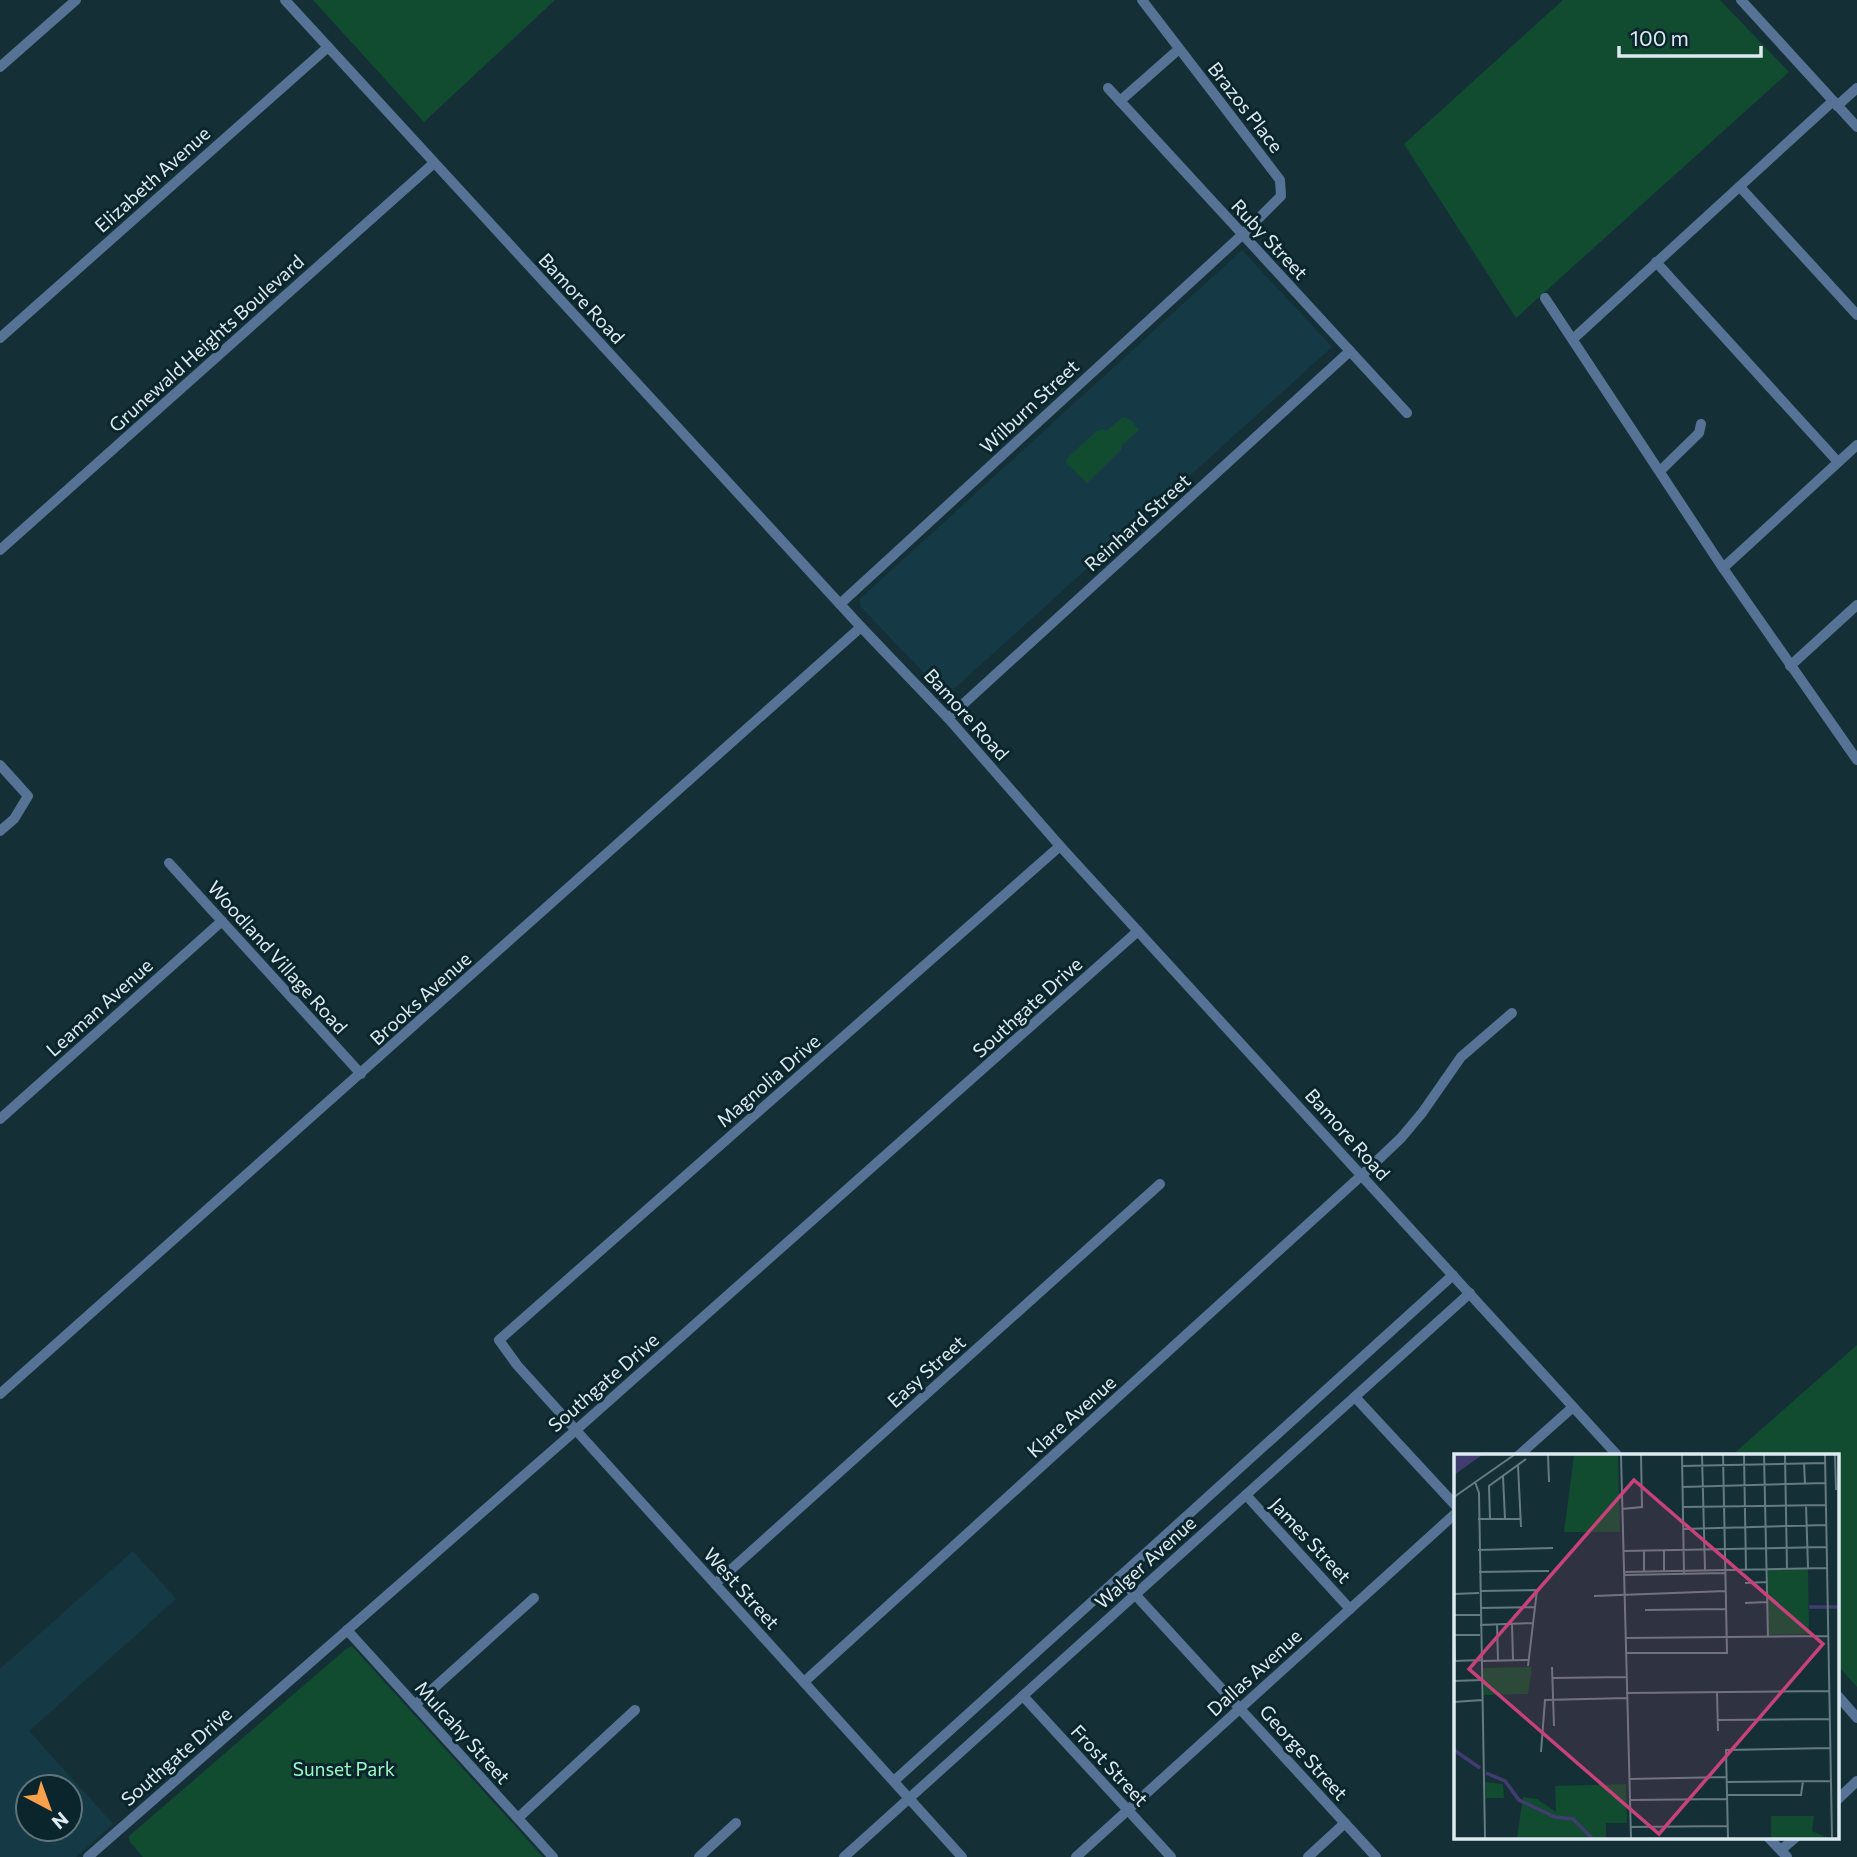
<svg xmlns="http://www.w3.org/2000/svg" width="1857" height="1857" font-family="Commissioner,sans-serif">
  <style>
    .built { fill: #163a45; fill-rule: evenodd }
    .green { fill: #114b30 }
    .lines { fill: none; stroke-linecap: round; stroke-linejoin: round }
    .minor { stroke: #567396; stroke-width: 10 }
    .labels { text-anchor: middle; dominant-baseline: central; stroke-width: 6; stroke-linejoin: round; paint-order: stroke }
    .street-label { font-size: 19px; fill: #ddebf1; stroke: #0b252d }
    .park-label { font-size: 19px; fill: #9cf8c4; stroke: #0b252d }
    .inset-river { fill: none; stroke: #413d70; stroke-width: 3.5 }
    .inset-road { fill: none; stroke: #657a81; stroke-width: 2 }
    .view { fill: #c74279; fill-opacity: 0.15; stroke: #c74279; stroke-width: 3.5 }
    .inset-edge { fill: none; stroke: #ddebf1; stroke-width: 3.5 }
  </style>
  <rect width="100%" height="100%" fill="#152f37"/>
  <g class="built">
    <path d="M1242,250L1332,347L946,696L860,606V599Z"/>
    <path d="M133,1551L176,1599L29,1731L113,1824L76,1857H0V1669ZM70,1787V1829H28V1787Z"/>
  </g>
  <g class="green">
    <path d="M313,0H555L424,122Z"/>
    <path d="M1563,0H1720L1789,72L1516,318L1404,144Z"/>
    <path d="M1123,417L1131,420L1139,430L1122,445L1121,450L1087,483L1066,463L1067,458L1097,431L1103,429L1106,431Z"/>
    <path d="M1857,1345V1687L1838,1666V1456H1731Z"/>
    <path d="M352,1646L543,1857H143L130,1842L129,1836L346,1649Z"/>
  </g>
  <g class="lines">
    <g class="minor">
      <path d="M285,0L861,627L948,718L1060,846L1618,1456"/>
      <path d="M1741,0L1857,127"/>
      <path d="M0,67L76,0"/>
      <path d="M1108,88L1407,413"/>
      <path d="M1120,101L1179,49"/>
      <path d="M1837,106L1857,88"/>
      <path d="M1740,187L1857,315"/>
      <path d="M1656,262L1838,462"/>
      <path d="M1545,298L1723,568L1857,760"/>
      <path d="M0,338L328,47"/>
      <path d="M1573,339L1833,101"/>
      <path d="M1660,471L1699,433L1701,424"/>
      <path d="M0,550L434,163"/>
      <path d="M1723,568L1857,445"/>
      <path d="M840,604L1242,235L1281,196L1280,180L1142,0"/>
      <path d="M1790,666L1857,605"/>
      <path d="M948,718L1350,351"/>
      <path d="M0,765L28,796L14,819L0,831"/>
      <path d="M169,863L361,1074"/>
      <path d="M0,1119L222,921"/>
      <path d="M0,1394L861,627"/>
      <path d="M1355,1397L1456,1506"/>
      <path d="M1518,1456L1573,1407"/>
      <path d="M1246,1495L1350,1609"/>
      <path d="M1119,1577L1376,1857"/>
      <path d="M715,1584L1160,1184"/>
      <path d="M347,1630L553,1857"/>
      <path d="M804,1682L1362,1175L1401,1138L1422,1113L1461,1057L1512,1013"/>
      <path d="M1023,1696L1171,1857"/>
      <path d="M1838,1696L1857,1718"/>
      <path d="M415,1705L534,1598"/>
      <path d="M894,1781L1453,1275"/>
      <path d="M1838,1799L1857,1781"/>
      <path d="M518,1818L635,1710"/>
      <path d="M1769,1838L1787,1857"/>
      <path d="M1781,1850L1795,1838"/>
      <path d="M88,1857L576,1430L1138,931"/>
      <path d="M699,1857L736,1823"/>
      <path d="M844,1857L1470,1293"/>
      <path d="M962,1857L517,1365L499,1340L1060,846"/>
      <path d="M1076,1857L1456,1513"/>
      <path d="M1308,1857L1345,1823"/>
    </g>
  </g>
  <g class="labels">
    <g class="street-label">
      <text transform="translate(1246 107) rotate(52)">Brazos Place</text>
      <text transform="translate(152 179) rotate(-42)">Elizabeth Avenue</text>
      <text transform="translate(1270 239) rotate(47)">Ruby Street</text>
      <text transform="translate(582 298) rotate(47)">Bamore Road</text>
      <text transform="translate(206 343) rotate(-42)">Grunewald Heights Boulevard</text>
      <text transform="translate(1029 406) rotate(-43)">Wilburn Street</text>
      <text transform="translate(1137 522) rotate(-42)">Reinhard Street</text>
      <text transform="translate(967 714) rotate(48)">Bamore Road</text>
      <text transform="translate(278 957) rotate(48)">Woodland Village Road</text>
      <text transform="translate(420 998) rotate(-42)">Brooks Avenue</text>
      <text transform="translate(99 1007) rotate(-42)">Leaman Avenue</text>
      <text transform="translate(1027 1007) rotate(-42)">Southgate Drive</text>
      <text transform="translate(768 1080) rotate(-41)">Magnolia Drive</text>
      <text transform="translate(1348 1134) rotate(48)">Bamore Road</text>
      <text transform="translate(926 1371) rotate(-42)">Easy Street</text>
      <text transform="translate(603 1382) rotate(-41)">Southgate Drive</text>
      <text transform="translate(1071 1416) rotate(-42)">Klare Avenue</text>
      <text transform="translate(1311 1540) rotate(47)">James Street</text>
      <text transform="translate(1145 1562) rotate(-42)">Walger Avenue</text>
      <text transform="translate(742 1588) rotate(48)">West Street</text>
      <text transform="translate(1254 1672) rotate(-42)">Dallas Avenue</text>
      <text transform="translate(463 1732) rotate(48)">Mulcahy Street</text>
      <text transform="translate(1304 1752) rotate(48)">George Street</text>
      <text transform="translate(176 1756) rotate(-41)">Southgate Drive</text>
      <text transform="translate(1110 1765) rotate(47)">Frost Street</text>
    </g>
    <g class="park-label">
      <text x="344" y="1768">Sunset Park</text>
    </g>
  </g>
  <g transform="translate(1454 1454)">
    <rect width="385" height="385" fill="#152f37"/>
    <path d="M120,1H164L166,78H110ZM354,115L355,180L315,181L313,116ZM78,213L74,240L30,241L29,214ZM31,328L49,330L50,344H32ZM172,330L173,369H152V384H63L69,343L83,345L102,358L101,332ZM317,362H360L358,377L374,384H317Z" fill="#114b30"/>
    <path d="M0,1H28L0,21Z" fill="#413d70"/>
    <path class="inset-river" d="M355,153H385M0,296L26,314M32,319L51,327L65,346L101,363L119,365L138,384"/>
    <path class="inset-road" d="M94,1L95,28M167,1L177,384M228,1L230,120M248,1L251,116M290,1L292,115M310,1L314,183M331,1L333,115M371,1L378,384M381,1L382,36M350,9L351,30M64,11L67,73M228,12L371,9M49,22L51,65M21,28L25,39L31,384M228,33L371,29M0,43L60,1M352,51L354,114M229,53L371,51M168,55L188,53L187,1M24,65H67M36,65L35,32L72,5M229,75L372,71M24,96L99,94M190,96V117M210,96V117M169,97L372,93M25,118L95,117M169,118L373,114M170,121L271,119M291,129L313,128M26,137L83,136L74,212M0,140L25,139M140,142L272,137M291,149L313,148M26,154L81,153M191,156L272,155M0,161H26M43,170L44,206M58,170L59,206M26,171L79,169M26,181H0L1,207L27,206M171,184L374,182M172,199H273L269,1M27,207L74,206M98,213L100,272M98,224L172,223M0,227L27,226M263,238L264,277M172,239L376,237M0,248L28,246M264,266L376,265M87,298L91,246L173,244M175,325L273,323M273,328L376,327M273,341H347L349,327M175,346L273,345M176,373L274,372M274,384L272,296L377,294"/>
    <path class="view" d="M180,26L369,190L205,380L15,215Z"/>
    <rect width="385" height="385" class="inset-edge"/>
  </g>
  <g transform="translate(49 1808) rotate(139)"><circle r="33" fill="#0b252d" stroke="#5f747b" stroke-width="2"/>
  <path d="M0-5L12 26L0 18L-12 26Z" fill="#f8a14a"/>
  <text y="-10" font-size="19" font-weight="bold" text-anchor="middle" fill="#ddebf1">N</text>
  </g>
  <path d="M1619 46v10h142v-10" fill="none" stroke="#ddebf1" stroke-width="3.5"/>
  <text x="1630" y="46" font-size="21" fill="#ddebf1" stroke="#0b252d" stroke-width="5" paint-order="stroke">100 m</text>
</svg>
